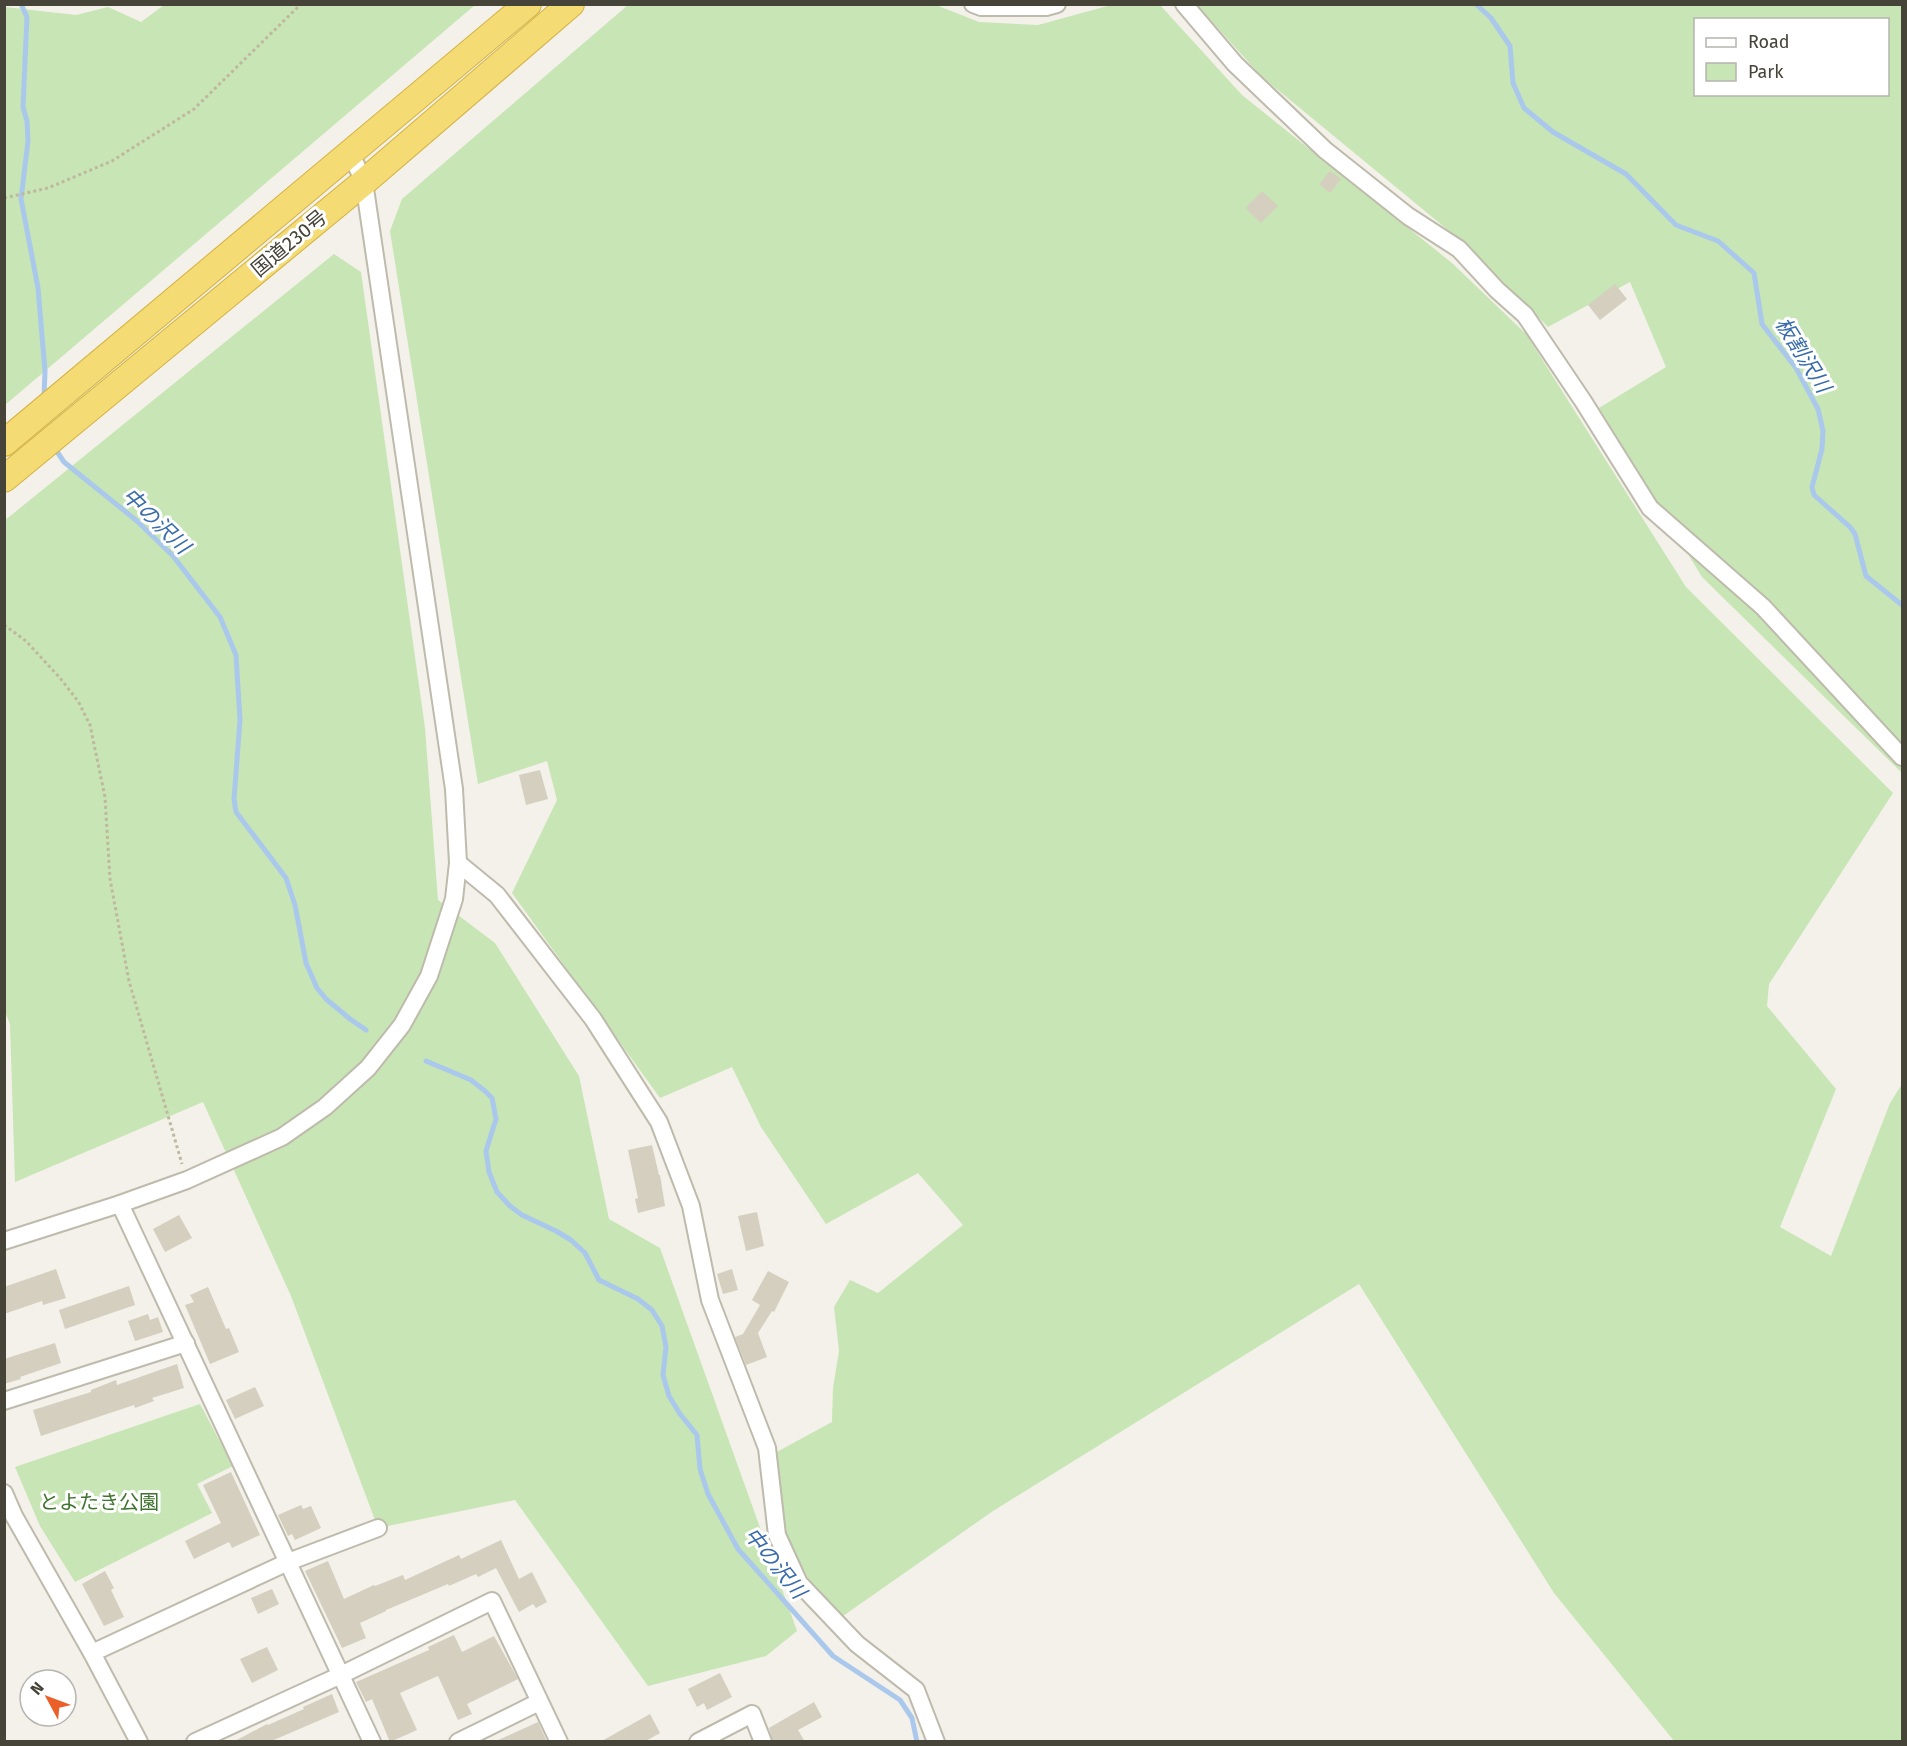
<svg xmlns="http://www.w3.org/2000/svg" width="1907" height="1746" font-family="'Fira Sans','Noto Sans JP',sans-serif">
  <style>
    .green { fill: #c8e5b5; fill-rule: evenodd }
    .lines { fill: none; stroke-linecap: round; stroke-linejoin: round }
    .stream { stroke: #aac8eb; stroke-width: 5 }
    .building { fill: #d4cfbf }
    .minor-casing { stroke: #bebaac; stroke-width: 20 }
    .highway-casing { stroke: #d3b243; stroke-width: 28 }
    .path { stroke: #bfb89e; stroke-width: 3; stroke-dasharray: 3 3; stroke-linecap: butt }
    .minor { stroke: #fff; stroke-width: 16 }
    .highway { stroke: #f4db73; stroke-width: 26 }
    .labels { text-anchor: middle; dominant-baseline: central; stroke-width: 6; stroke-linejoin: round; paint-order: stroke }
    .street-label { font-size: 20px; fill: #464338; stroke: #fff }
    .park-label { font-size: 20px; fill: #3f742f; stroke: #fff }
    .water-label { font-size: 21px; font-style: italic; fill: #386bab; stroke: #fff }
  </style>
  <rect width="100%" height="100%" fill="#f3f1e9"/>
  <g class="green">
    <path d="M164,5H475L5,405V7L76,15L108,7L141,22Z"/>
    <path d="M628,5H936L979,22L1038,25L1111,5H1160L1242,95L1452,263L1526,334L1686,587L1893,793L1769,984L1767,1006L1836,1089L1780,1227L1831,1256L1890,1103L1902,1084V1741H1674L1554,1593L1359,1284L993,1511L843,1616L808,1578L784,1532L773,1454L832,1422L833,1388L839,1351L834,1307L850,1280L878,1293L963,1225L918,1173L826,1224L761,1127L732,1067L660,1098L512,893L557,800L547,761L478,784L390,231L402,199Z"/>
    <path d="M1197,5H1902V773L1702,577L1599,408L1666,367L1630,282L1548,327L1465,244L1261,76ZM1696,20H1888V94H1696Z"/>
    <path d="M334,254L361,272L425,728L438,900L495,943L579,1076L609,1219L660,1248L797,1631L766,1656L648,1686L515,1500L378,1528L291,1296L203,1102L15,1182L10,1024L4,1009V521Z"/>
    <path d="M200,1404L233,1466L197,1484L212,1513L75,1582L40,1526L15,1467Z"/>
  </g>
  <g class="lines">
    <g class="stream">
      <path d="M21,4L27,17L23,107L27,121L28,141L21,199L38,288L45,371L44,397"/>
      <path d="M1476,4L1491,18L1510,46L1513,83L1524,108L1553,132L1626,174L1676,225L1718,241L1754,273L1762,324L1796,368L1818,409L1823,431L1822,449L1812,487L1814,495L1850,527L1855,534L1866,576L1902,605"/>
      <path d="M54,447L64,462L137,521L173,556L220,617L236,655L240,720L234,799L236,812L286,878L295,905L306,963L317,988L326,999L350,1019L366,1030"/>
      <path d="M426,1061L471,1080L485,1091L492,1098L496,1119L486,1151L489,1172L497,1192L510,1206L522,1215L556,1231L571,1240L585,1253L599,1280L638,1299L652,1310L662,1326L666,1347L663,1375L669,1396L680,1414L697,1435L700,1469L708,1494L738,1549L833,1656L900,1700L912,1718L917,1742"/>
    </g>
  </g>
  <g class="building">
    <path d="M1330,171L1341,179L1330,193L1319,184Z"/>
    <path d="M1262,191L1278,206L1261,223L1245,208Z"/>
    <path d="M1615,284L1627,299L1600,320L1588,305Z"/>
    <path d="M540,770L548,799L526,805L519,775Z"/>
    <path d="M652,1145L659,1175H660L665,1206L638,1213L635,1199L638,1198L628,1150Z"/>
    <path d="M757,1212L764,1246L746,1251L738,1216Z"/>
    <path d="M179,1215L192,1238L165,1252L153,1229Z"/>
    <path d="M56,1269L66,1298L43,1305L42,1301L4,1314V1287Z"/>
    <path d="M732,1269L738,1290L723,1294L717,1274Z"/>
    <path d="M768,1271L789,1282L774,1312L772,1311L758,1333L767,1357L746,1365L735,1337L743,1334L760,1305L752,1300Z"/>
    <path d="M129,1286L135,1305L65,1329L59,1310Z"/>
    <path d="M208,1287L226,1329L229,1328L239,1352L210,1364L185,1305L194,1302L190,1295Z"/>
    <path d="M148,1314L150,1320L158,1317L163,1332L135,1341L128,1321Z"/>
    <path d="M55,1343L61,1363L20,1377L21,1379L4,1384V1359Z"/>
    <path d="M177,1364L184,1388L152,1398L154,1401L135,1408L134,1405L41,1436L33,1410L91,1392V1390L116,1380L117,1385Z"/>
    <path d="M255,1387L264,1406L235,1419L226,1400Z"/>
    <path d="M231,1472L260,1535L232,1548L229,1542L194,1559L185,1541L221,1523L203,1485Z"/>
    <path d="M301,1505L303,1509L311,1506L321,1528L295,1540L292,1534L288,1536L278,1515Z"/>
    <path d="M501,1540L519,1579L532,1572L547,1602L536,1608L533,1604L519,1612L496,1568L478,1577L476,1574L449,1586L448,1584L386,1610V1611L360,1623L366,1638L342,1648L305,1571L328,1561L344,1599L374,1585L375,1586L403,1575L405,1580L459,1555L461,1559Z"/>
    <path d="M105,1571L114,1588L111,1590L124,1617L104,1626L82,1584Z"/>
    <path d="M272,1589L279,1604L258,1614L251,1598Z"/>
    <path d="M454,1635L462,1652L494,1636L518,1679L467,1704L472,1714L458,1720L438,1676L400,1693L417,1730L390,1742L372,1699L366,1702L356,1682L429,1650L428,1647Z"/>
    <path d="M267,1647L278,1670L252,1683L240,1659Z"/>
    <path d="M720,1673L732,1697L707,1710L704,1703L697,1707L688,1689Z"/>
    <path d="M332,1694L339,1712L269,1742H233L267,1724L268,1725L304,1709L303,1707Z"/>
    <path d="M814,1702L822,1717L798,1730L805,1742H773L769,1728Z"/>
    <path d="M650,1714L660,1733L644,1742H600Z"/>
    <path d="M538,1722L547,1742H494Z"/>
  </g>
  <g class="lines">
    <g class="minor-casing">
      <g id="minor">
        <path d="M973,4L981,7H1046L1057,4"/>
        <path d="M1184,4L1235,64L1325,150L1408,216L1459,249L1497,290L1525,315L1583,401L1650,508L1763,607L1902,757"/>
        <path d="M458,863L497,895L593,1019L659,1122L691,1206L710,1300L767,1448L777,1535L799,1583L857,1644L916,1690L936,1742"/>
        <path d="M120,1204L372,1742"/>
        <path d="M4,1241L120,1204L187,1180L282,1137L325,1107L368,1068L402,1025L429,976L454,899L458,863L454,789L364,182L351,154"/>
        <path d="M4,1401L186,1343"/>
        <path d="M4,1493L14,1516L92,1653L139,1742"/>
        <path d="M92,1653L288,1562L378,1528"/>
        <path d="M195,1742L341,1675L492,1601L559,1742"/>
        <path d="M458,1742L539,1702"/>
        <path d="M698,1742L752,1714L763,1742"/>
      </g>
    </g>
    <g class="highway-casing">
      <g id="highway">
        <path d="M4,443L528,4"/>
        <path d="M4,479L364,182L571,4"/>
      </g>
    </g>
    <g class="path">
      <path d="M4,198L48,188L112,161L194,109L301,4"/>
      <path d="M4,625L26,641L60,678L78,701L90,725L105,797L110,879L129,981L182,1164"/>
    </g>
    <use href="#minor" class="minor"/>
    <use href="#highway" class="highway"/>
  </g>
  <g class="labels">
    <g class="street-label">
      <text transform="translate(289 243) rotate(-40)">国道230号</text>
    </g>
    <g class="park-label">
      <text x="99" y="1502">とよたき公園</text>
    </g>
    <g class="water-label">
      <text transform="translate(1803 355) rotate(58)">板割沢川</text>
      <text transform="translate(156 521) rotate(44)">中の沢川</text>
      <text transform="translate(775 1563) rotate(51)">中の沢川</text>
    </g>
  </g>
  <rect width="1907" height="1746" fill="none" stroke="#464338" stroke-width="12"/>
  <rect x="1694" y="18" width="195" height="78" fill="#ffffff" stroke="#b5b4af" stroke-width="1.5"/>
  <rect x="1706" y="38" width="30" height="9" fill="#ffffff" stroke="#b5b4af" stroke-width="1.5"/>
  <text x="1748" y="48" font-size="18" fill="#464338">Road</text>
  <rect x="1706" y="63" width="30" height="18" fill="#c8e5b5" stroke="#b5b4af" stroke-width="1.5"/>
  <text x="1748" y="78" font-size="18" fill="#464338">Park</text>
  <g transform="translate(48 1698) rotate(311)"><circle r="28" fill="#ffffff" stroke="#b5b4af" stroke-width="1.5"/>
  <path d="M0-4.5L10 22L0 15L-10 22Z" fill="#eb6028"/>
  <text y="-9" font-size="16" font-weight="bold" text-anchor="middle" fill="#464338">N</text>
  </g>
</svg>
